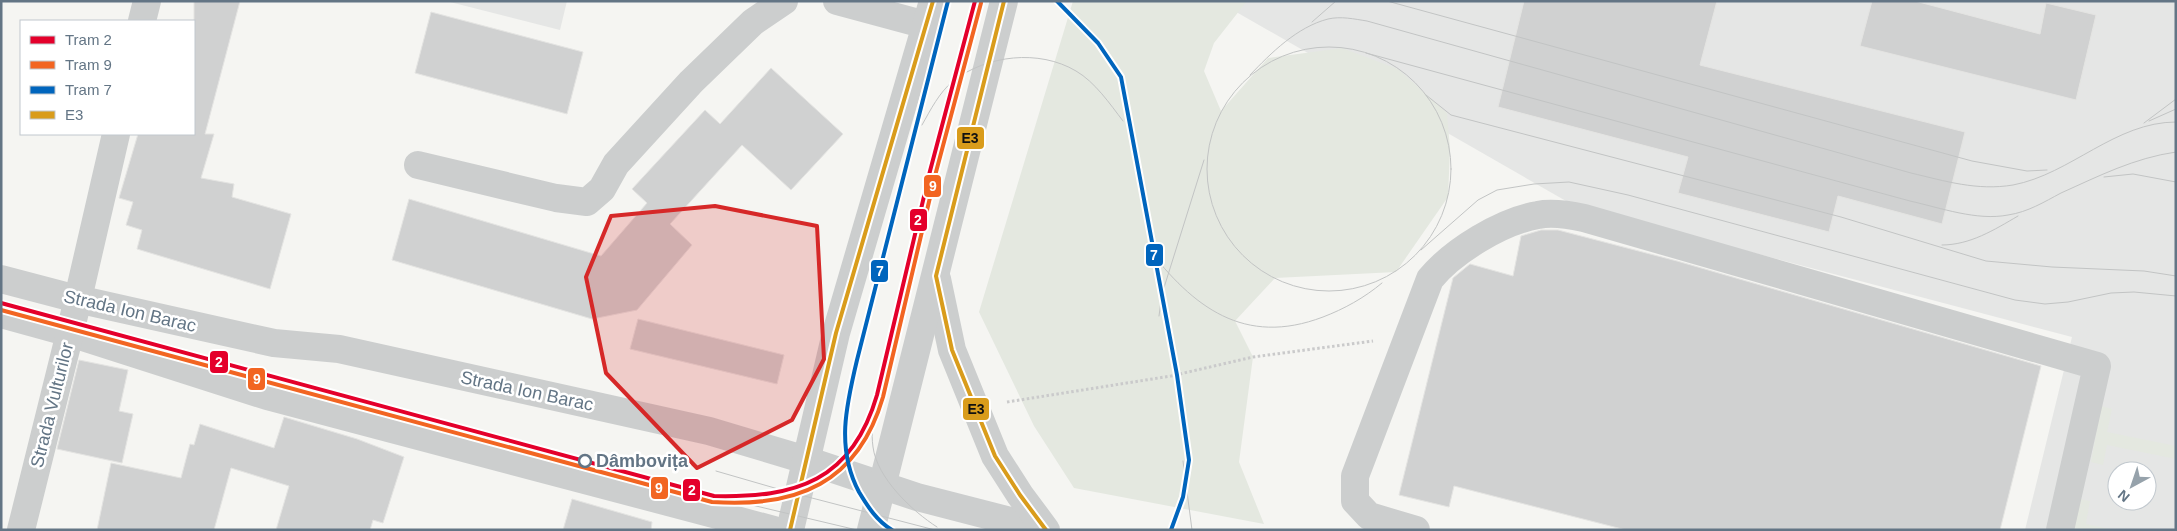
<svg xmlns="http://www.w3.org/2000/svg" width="2177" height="531" font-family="Helvetica,sans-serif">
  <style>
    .built { fill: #e5e6e5; fill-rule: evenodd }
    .green { fill: #e4e8e0 }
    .building { fill: #d0d1d1; stroke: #e4e4e2 }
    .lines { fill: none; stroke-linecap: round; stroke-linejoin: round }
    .path { stroke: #cacacb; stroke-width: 3; stroke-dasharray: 2.5 2.5; stroke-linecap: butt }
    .minor { stroke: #cccece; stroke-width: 28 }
    .tram { stroke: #c2c4c4; stroke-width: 1 }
    .bus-1-casing { stroke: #fff; stroke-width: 8 }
    .bus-1 { stroke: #d99c1b; stroke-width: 4 }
    .tram-1-casing { stroke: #fff; stroke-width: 8 }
    .tram-2-casing { stroke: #fff; stroke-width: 8 }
    .tram-3-casing { stroke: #fff; stroke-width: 8 }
    .tram-1 { stroke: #e4002b; stroke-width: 4 }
    .tram-2 { stroke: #f26522; stroke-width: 4 }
    .tram-3 { stroke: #0065bd; stroke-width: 4 }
    .marked { fill: #d62828; fill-opacity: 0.2; stroke: #d62828; stroke-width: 4; stroke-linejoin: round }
    .stop-dot { fill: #fff; stroke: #637585; stroke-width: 2.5 }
    .labels { text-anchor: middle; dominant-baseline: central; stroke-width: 5; stroke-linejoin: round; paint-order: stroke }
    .street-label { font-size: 18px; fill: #637585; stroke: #fff }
    .stop-label { font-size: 18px; font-weight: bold; fill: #637585; stroke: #fff; text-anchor: start }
    .line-badge { stroke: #fff; stroke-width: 2 }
    .badge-label { font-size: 14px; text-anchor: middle; font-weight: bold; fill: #fff }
    .pale-badge-label { font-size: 14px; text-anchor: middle; font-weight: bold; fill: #111 }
  </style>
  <rect width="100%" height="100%" fill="#f5f5f2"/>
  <g class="built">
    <path d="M446,1H567L560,30Z"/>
    <path d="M1217,1H2176V530H2025L2072,337L1573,205ZM2117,471H2147V501H2117Z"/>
  </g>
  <g class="green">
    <path d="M1073,1H1247L1214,43L1204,71L1221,111L1268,58L1342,48L1398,69L1447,113L1450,149L1448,197L1396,272L1275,278L1235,321L1253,357L1239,462L1264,524L1074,488L1034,426L979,312Z"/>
    <path d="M2101,406L2112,409L2107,432L2176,446V459L2107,445L2103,465L2091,462Z"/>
    <path d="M2080,499L2090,501L2086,524L2115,530H2074Z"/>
  </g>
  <g class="building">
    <path d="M194,1H240L205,134H214L201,178L234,184L232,197L291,214L270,289L137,249L142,230L126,225L133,202L119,198L138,134H194Z"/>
    <path d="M1524,1H1717L1700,65L1965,132L1942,224L1838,196L1829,232L1678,193L1688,157L1498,107Z"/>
    <path d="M1872,1H1915L2040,34L2046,3L2096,15L2076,100L1860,46Z"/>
    <path d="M431,12L583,52L567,114L415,73Z"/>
    <path d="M771,68L843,134L791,190L742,145L670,224L692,245L637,310L592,319L392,260L409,199L601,256L647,203L632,189L705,110L720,124Z"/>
    <path d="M1541,230H1558L1677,261L2041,366L2000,530H1626L1454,486L1449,507L1399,495L1453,278L1470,264L1513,276L1521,236Z"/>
    <path d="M638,319L784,355L777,384L630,349Z"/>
    <path d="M79,360L128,370L119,411L133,414L122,463L57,449Z"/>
    <path d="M284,417L357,439L404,457L383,523L373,520L370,530H276L289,486L231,468L214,530H97L111,463L181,478L190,444L194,445L200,424L274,448Z"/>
    <path d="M572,499L652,522L651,530H563Z"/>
  </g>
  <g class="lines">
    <path class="path" d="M1007,402L1171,376L1253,357L1373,341"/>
    <g class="minor">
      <path d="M837,1L926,25"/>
      <path d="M142,21L147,1"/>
      <path d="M418,165L556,198L587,202L602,189L616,164L691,82L753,22L784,1"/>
      <path d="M1,279L77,299L274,343L339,349L709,431L806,460L917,497L1045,530"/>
      <path d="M937,279L952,350L995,456L1020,495L1046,530"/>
      <path d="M1,314L70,333L267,396L774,530"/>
      <path d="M21,530L70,333L116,134"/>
      <path d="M790,530L836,333L933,1"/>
      <path d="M871,530L1004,1"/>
      <path d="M1416,530L1369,516L1355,501V476L1430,279C1453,251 1502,221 1538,215C1552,212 1570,215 1584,218L2097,366L2060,530"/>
    </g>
    <g class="tram">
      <path d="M1387,1L1972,161L2027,171L2047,170"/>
      <path d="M2175,1L2176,2"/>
      <path d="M1312,22L1336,1"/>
      <circle cx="1329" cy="169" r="122"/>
      <path d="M1366,53L1910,201C1941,208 1977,221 2008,215C2028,212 2044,202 2061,193C2099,176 2134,158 2176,152"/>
      <path d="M1250,75C1271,53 1297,27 1328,19C1341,16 1354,19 1367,21L1911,173C1945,181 1977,191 2013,185C2071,174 2115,122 2176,122"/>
      <path d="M1426,95L1451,115L1841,217L1986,261L2052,267L2144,271L2176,276"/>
      <path d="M2149,121L2176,109"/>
      <path d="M2144,123L2176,99"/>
      <path d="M922,125C931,109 939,93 953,81C987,55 1039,49 1076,71C1095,82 1110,104 1123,121"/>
      <path d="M2104,177L2133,174L2176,182"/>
      <path d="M1942,245C1970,245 1994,230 2018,216"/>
      <path d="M1147,247C1193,307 1244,347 1323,317C1344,309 1364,298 1382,283"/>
      <path d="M1421,250L1478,200L1497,190L1534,184L1569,182L1628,195L2015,300L2045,304L2068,302L2111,293L2134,292L2176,296"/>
      <path d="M1159,316L1162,294L1204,160"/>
      <path d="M874,404C873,419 871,433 873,447C877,478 912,511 937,527"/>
      <path d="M1183,461L1192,530"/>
      <path d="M716,471L785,491L935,530"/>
      <path d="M714,496L857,530"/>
    </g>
    <g class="bus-1-casing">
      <g id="bus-1">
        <path d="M1004,1L936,276L952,350L995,456L1020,495L1046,530"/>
        <path d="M790,530L836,333L933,1"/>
      </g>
    </g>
    <use href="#bus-1" class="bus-1"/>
    <g class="tram-1-casing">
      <path id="tram-1" d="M1,303L714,496C796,498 852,481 877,395L930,171L975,1"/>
    </g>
    <g class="tram-2-casing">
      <path id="tram-2" d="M1,310L712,502C797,508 858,483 883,397L936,172L981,3"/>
    </g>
    <g class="tram-3-casing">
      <g id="tram-3">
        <path d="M1057,1L1098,43L1121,77L1177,375L1189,460L1183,497L1171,530"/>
        <path d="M892,530C877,521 868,507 859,492C836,449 846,406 857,360L948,1"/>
      </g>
    </g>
    <use href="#tram-1" class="tram-1"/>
    <use href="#tram-2" class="tram-2"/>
    <use href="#tram-3" class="tram-3"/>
  </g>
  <path class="marked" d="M715,206L817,226L824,359L792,420L697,468L606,373L586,277L611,216Z"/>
  <circle class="stop-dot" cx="585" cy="461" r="6"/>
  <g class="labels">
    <g class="street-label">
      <text transform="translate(130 311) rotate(13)">Strada Ion Barac</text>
      <text transform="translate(527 391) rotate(12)">Strada Ion Barac</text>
      <text transform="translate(52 405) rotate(-76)">Strada Vulturilor</text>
    </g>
    <g class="stop-label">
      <text x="596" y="461">Dâmbovița</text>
    </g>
  </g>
  <g class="line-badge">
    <rect x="956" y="126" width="29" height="24" rx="5" fill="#d99c1b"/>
    <rect x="923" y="174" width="19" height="24" rx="5" fill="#f26522"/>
    <rect x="909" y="208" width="19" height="24" rx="5" fill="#e4002b"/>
    <rect x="1145" y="243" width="19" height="24" rx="5" fill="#0065bd"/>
    <rect x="870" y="259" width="19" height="24" rx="5" fill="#0065bd"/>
    <rect x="209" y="350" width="20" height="24" rx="5" fill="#e4002b"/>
    <rect x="247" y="367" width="19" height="24" rx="5" fill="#f26522"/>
    <rect x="962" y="397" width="28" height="24" rx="5" fill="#d99c1b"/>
    <rect x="650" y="476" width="19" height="24" rx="5" fill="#f26522"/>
    <rect x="682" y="478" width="19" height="24" rx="5" fill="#e4002b"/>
  </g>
  <g class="badge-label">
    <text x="933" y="191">9</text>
    <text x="918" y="225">2</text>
    <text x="1154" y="260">7</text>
    <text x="880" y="276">7</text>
    <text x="219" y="367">2</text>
    <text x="257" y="384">9</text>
    <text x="659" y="493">9</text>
    <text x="692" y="495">2</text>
  </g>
  <g class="pale-badge-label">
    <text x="970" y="143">E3</text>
    <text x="976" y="414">E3</text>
  </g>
  <rect width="2177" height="531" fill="none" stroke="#637585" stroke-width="5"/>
  <rect x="20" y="20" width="175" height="115" fill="#ffffff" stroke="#c1c8ce"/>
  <rect x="30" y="36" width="25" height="8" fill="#e4002b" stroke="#c1c8ce"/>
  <text x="65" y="45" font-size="15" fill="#637585">Tram 2</text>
  <rect x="30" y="61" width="25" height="8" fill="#f26522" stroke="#c1c8ce"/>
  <text x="65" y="70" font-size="15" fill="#637585">Tram 9</text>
  <rect x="30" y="86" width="25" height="8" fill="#0065bd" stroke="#c1c8ce"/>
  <text x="65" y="95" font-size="15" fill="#637585">Tram 7</text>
  <rect x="30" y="111" width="25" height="8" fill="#d99c1b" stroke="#c1c8ce"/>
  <text x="65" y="120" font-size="15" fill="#637585">E3</text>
  <g transform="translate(2132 486) rotate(220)"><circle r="24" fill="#ffffff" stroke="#c1c8ce"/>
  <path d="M0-4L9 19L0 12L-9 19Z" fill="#96a2ab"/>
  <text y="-8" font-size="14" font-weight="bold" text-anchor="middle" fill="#637585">N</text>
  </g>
</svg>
